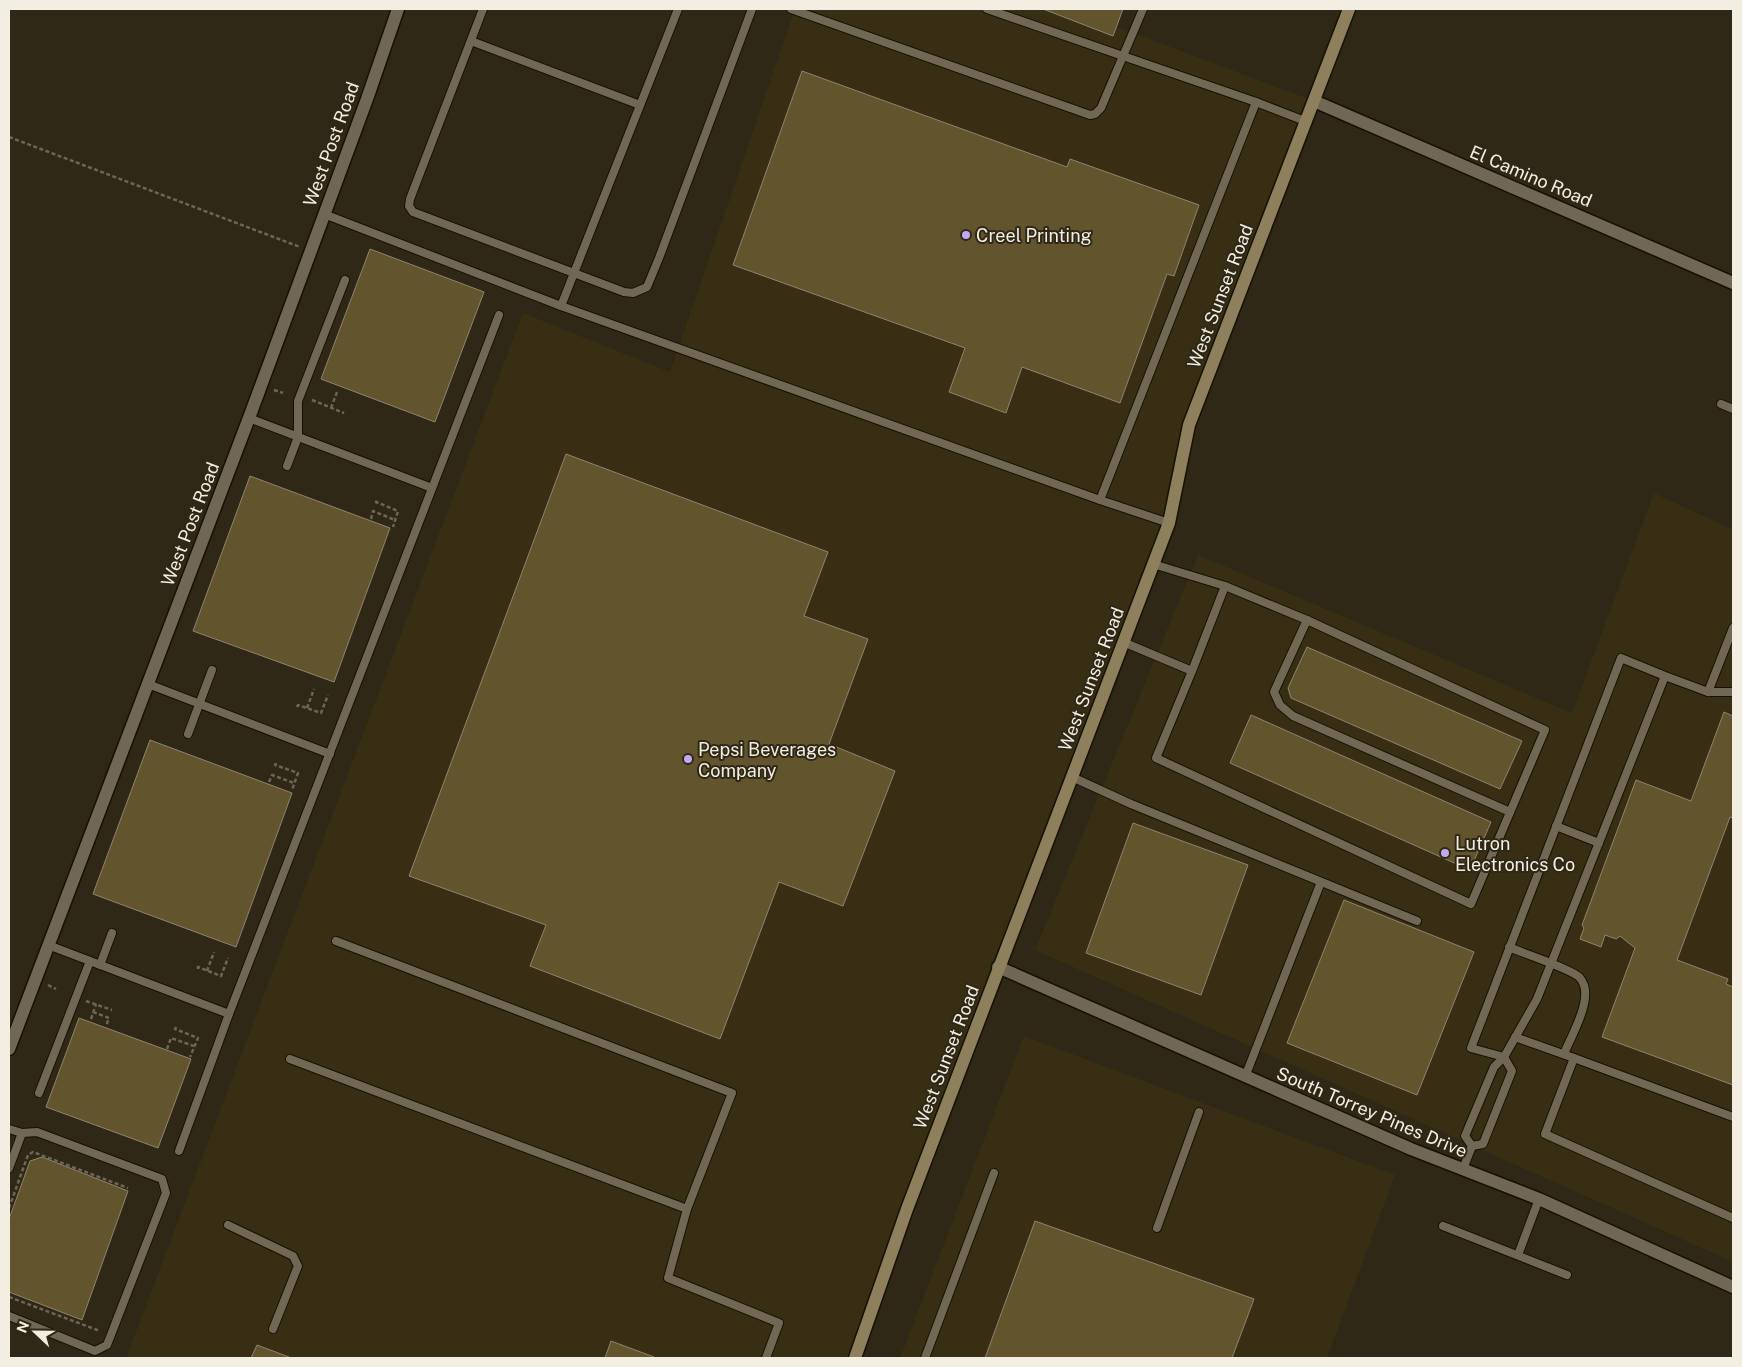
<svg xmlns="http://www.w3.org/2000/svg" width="1742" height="1367" font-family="'Public Sans',sans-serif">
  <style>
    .built { fill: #372e14 }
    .building { fill: #62542c; stroke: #8d8570 }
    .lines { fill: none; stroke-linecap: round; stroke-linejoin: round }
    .service-casing { stroke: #171102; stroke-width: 10 }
    .minor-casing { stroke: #171102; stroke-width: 15 }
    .secondary-casing { stroke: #171102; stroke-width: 15 }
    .path { stroke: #6d6656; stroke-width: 2.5; stroke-dasharray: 4 2.5; stroke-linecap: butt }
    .service { stroke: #706854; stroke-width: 8 }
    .minor { stroke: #706854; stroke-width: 12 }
    .secondary { stroke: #8e805d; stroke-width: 12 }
    .poi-dot { fill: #c1a8f3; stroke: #2f2816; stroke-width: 2 }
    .labels { text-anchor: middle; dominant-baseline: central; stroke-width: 4; stroke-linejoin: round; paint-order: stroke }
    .street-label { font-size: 18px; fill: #f2eee2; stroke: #2f2816 }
    .poi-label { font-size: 18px; fill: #f2eee2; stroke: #2f2816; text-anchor: start }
  </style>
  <rect width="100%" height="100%" fill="#2f2816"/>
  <g class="built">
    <path d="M795,9H1070L1314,101L1189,425L1169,523L855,1358H126L523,313L670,372Z"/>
    <path d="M1654,493L1733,530V1262L1035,950L1198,555L1572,713Z"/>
    <path d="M1024,1036L1395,1175L1327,1358H900Z"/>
  </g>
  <g class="building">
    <path d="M1043,9H1123L1113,36Z"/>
    <path d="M802,71L1067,167L1070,159L1199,205L1174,276L1167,274L1120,403L1022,367L1006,413L949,392L965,348L733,265Z"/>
    <path d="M370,249L484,292L435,422L321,379Z"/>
    <path d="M566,454L828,552L804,616L868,639L829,744L895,771L843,906L779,882L720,1039L530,966L546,925L409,876Z"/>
    <path d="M250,476L390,528L334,682L193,631Z"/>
    <path d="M1307,647L1522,741L1500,789L1291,698L1288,688Z"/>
    <path d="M1724,712L1733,716V818L1730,817L1677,960L1728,979L1726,984L1733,987V1085L1602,1037L1635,948L1620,936L1616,939L1605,935L1601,947L1580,939L1584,928L1582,925L1636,780L1691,801Z"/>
    <path d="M1251,715L1491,822L1470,870L1230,763Z"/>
    <path d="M150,740L292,793L236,947L93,894Z"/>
    <path d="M1133,823L1248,865L1201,995L1086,953Z"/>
    <path d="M1344,900L1474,952L1417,1095L1287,1043Z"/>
    <path d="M79,1018L191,1059L158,1148L46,1107Z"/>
    <path d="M42,1157L128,1191L82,1320L9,1292V1219L30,1161Z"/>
    <path d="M1035,1221L1254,1299L1232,1358H985Z"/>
    <path d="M611,1341L654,1357V1358H605Z"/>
    <path d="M257,1345L289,1357V1358H251Z"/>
  </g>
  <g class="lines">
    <g class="service-casing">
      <g id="service">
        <path d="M483,9L410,199L409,206L413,212L624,292L633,293L647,287L659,258L752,9"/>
        <path d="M791,9L1090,115L1095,114L1101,108L1143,9"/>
        <path d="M987,9L1256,102L1305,121"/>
        <path d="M471,41L640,105"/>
        <path d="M324,214L561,306L1100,500L1169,523"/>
        <path d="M561,306L678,9"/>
        <path d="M1721,404L1733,409"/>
        <path d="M249,418L432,488"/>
        <path d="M287,466L298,437V401L345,280"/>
        <path d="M1100,500L1256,102"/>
        <path d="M1307,620L1274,692L1280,705L1293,716L1510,812"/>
        <path d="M1123,642L1192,671L1156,758L1471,904L1545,730L1307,620L1225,586L1153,564"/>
        <path d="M1192,671L1225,586"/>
        <path d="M1665,676L1621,658L1471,1048L1504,1057L1537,999L1665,676L1708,692H1733"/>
        <path d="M148,684L330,754"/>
        <path d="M1708,692L1733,628"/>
        <path d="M188,734L212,670"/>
        <path d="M1072,777L1131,804L1417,921"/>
        <path d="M1556,826L1599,843"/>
        <path d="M336,941L732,1093L687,1209"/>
        <path d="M48,945L229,1014"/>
        <path d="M1509,947C1522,953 1574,970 1580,978C1586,985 1586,995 1584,1004C1581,1020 1570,1039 1564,1054"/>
        <path d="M100,965L112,933"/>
        <path d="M1515,1037L1574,1058L1545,1134L1733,1218"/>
        <path d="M1504,1057L1512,1071L1483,1144L1472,1146L1465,1136L1494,1067Z"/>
        <path d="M1574,1058L1733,1117"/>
        <path d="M290,1059L687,1209L668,1278L779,1323L766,1358"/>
        <path d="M1245,1077L1321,882"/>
        <path d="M39,1093L90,961"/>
        <path d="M9,1129L22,1133L37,1132L162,1179L166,1193L107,1345L95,1351L9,1316"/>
        <path d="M179,1151L229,1014L499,315"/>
        <path d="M9,1168L22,1133"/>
        <path d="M1463,1169L1472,1146"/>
        <path d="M228,1225L293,1256L298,1266L273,1329"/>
        <path d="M1443,1226L1567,1275"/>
        <path d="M1157,1228L1199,1112"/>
        <path d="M1518,1255L1539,1199"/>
        <path d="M925,1358L994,1173"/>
      </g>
    </g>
    <g class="minor-casing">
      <g id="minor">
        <path d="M1314,101L1733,283"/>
        <path d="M998,967L1411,1149L1539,1199L1733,1287"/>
        <path d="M9,1049L249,418L367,99L398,9"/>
      </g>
    </g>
    <g class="secondary-casing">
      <path id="secondary" d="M855,1358L907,1209L1169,523L1189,425L1349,9"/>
    </g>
    <g class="path">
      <path d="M9,137L300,247"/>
      <path d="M274,390L283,393"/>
      <path d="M312,400L344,413"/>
      <path d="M331,408L337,392"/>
      <path d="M377,501L376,502L398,511L393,527"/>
      <path d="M371,519L373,511L395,520"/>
      <path d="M297,707L298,705L321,713L328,695"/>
      <path d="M307,708L314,689"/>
      <path d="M276,763L275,765L298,773L292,790"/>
      <path d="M269,782L272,775L294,783"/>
      <path d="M198,969V967L221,976L228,958"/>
      <path d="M207,971L214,952"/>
      <path d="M48,985L56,989"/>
      <path d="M86,1001L112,1010"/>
      <path d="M93,1012L109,1018L106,1026"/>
      <path d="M91,1019L96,1004"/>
      <path d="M176,1027L175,1029L198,1038L190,1057"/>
      <path d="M167,1049L171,1038L194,1046"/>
      <path d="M9,1208L28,1155L33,1152L128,1188"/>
      <path d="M9,1297L100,1331"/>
    </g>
    <use href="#service" class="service"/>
    <use href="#minor" class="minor"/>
    <use href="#secondary" class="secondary"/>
  </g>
  <g class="poi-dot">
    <circle cx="966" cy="235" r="5"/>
    <circle cx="688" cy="759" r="5"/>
    <circle cx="1445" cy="853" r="5"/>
  </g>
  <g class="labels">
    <g class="street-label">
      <text transform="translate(331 144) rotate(-70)">West Post Road</text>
      <text transform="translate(1531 176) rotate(23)">El Camino Road</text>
      <text transform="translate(1220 296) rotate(-69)">West Sunset Road</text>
      <text transform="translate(190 524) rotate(-69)">West Post Road</text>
      <text transform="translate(1091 679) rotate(-69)">West Sunset Road</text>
      <text transform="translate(946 1057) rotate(-69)">West Sunset Road</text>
      <text transform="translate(1372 1112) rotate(23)">South Torrey Pines Drive</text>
    </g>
    <g class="poi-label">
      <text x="976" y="235">Creel Printing</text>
      <text x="698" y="749">Pepsi Beverages<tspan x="698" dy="21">Company</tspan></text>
      <text x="1455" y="843">Lutron<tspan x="1455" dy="21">Electronics Co</tspan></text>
    </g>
  </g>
  <rect width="1742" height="1367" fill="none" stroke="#f2eee2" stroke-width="20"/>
  <g transform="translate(35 1332) rotate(292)" stroke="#2f2816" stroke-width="4" paint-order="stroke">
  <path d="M0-4L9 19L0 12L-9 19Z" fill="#f2eee2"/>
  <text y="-8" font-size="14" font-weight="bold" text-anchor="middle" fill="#f2eee2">N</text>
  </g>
</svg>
